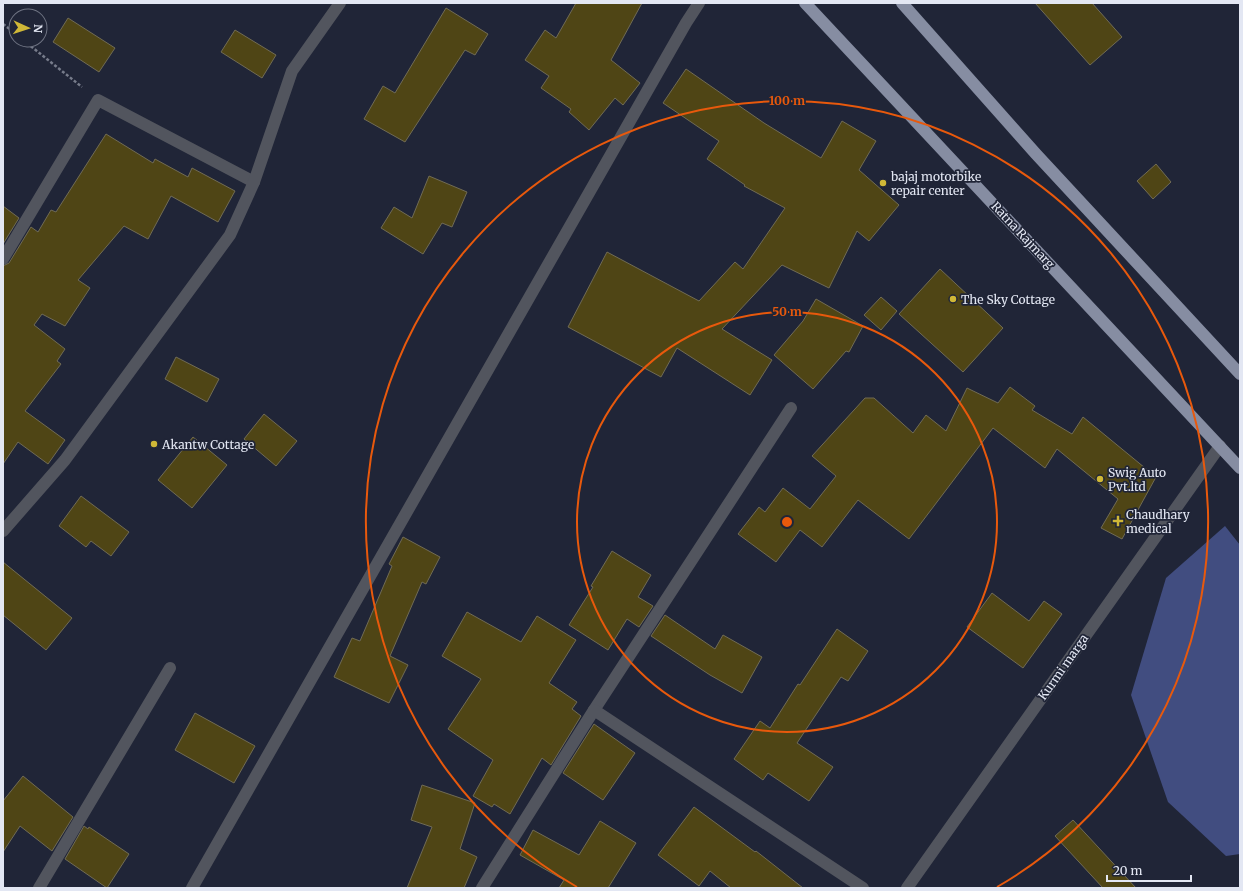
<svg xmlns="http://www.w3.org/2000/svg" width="1243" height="891" font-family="Merriweather,serif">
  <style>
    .forest { fill: #414d80 }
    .building { fill: #4f4515; stroke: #706b55 }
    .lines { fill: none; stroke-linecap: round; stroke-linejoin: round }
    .path { stroke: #767b8a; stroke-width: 2.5; stroke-dasharray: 3 2; stroke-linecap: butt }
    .minor { stroke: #52555e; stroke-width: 12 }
    .trunk { stroke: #868da2; stroke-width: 12 }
    .ring { fill: none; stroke: #e8590c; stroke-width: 2 }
    .poi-dot { fill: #d0b837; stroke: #202537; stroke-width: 1.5 }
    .labels { text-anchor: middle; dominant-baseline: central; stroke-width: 3.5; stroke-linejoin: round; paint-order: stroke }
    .poi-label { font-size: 12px; fill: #e3e7f3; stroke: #202537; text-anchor: start }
    .street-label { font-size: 12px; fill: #e3e7f3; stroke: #202537 }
    .centre { fill: #e8590c; stroke: #202537; stroke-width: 2 }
    .ring-label { font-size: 12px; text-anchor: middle; font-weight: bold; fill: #e8590c; stroke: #202537; stroke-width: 3.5; stroke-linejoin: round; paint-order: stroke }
  </style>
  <rect width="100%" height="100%" fill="#202537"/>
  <path class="forest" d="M1225,526L1240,545V854L1226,856L1168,802L1131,695L1166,578Z"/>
  <g class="building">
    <path d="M576,3H642L611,60L640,83L623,105L615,98L589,130L569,112L571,109L541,88L549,76L525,60L545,30L556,38Z"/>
    <path d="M1035,3H1092L1122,37L1090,65Z"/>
    <path d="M446,8L488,34L475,55L465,50L405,142L364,119L383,86L395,93Z"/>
    <path d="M68,18L115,48L99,72L53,42Z"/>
    <path d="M235,30L276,55L262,78L221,52Z"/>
    <path d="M686,69L764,123L821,158L842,121L876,141L859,170L899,205L869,241L857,231L829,288L782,265L722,329L772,360L750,395L677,348L661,377L568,327L607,252L699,301L735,262L743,269L785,208L744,186L745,185L707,159L719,141L663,103Z"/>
    <path d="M106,134L153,163L155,159L188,177L192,168L235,191L218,222L171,196L148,239L124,226L78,280L90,288L65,326L42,314L34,325L65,349L57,361L61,364L25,411L65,440L48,464L18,442L3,464V266L9,263L31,227L38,232L51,210L56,212Z"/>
    <path d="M1156,164L1171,182L1153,199L1137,181Z"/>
    <path d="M429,176L467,192L452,227L442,223L423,254L381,228L394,207L412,218Z"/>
    <path d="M3,206L19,218L3,244Z"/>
    <path d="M940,269L1003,328L963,372L899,314Z"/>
    <path d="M881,297L897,311L881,330L864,315Z"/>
    <path d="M816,299L863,326L849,352L846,351L813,389L774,355L803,321Z"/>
    <path d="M176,357L219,379L207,402L165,379Z"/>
    <path d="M1010,387L1035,406L1032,410L1072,434L1083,417L1156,477L1122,539L1101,528L1118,499L1057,449L1045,468L993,428L909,539L858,500L822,547L800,530L776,562L738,534L759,507L765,512L783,488L810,509L836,476L812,456L865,398H874L913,433L926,415L946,431L967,388L998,403Z"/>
    <path d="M264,414L297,441L276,466L244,439Z"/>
    <path d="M193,437L227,465L192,508L158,480Z"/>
    <path d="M81,496L129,532L111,556L91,541L86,547L59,526Z"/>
    <path d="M403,537L440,557L426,584L422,582L390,656L408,665L389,703L334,677L352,638L360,641L392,566L389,564Z"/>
    <path d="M612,551L651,575L638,597L653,606L639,627L627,619L608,650L569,625L593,587L591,586Z"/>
    <path d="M3,562L72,618L46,650L3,615Z"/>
    <path d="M992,593L1029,621L1044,601L1062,614L1023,668L967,627Z"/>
    <path d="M467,612L521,642L537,616L576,640L549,683L577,702L572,709L581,716L551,765L542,758L510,814L494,804L492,807L473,796L493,760L448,729L481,679L442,656Z"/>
    <path d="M665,615L715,649L723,635L762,657L742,693L710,675L651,636Z"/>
    <path d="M837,629L868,651L848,681L841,677L797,743L833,767L809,801L768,773L763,780L734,759L760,721L770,728L798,684L800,685Z"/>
    <path d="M195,713L255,746L234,783L175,750Z"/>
    <path d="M594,724L635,753L603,800L563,773Z"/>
    <path d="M23,776L73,817L52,851L20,826L3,852V801Z"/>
    <path d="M422,785L475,803L460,849L477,857L464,888H407L432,827L411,820Z"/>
    <path d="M694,807L755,852L756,851L803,888H731L710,871L699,886L658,855Z"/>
    <path d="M1073,820L1136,888H1103L1055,836Z"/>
    <path d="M600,821L636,843L608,888H559L564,880L520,855L533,830L579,855Z"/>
    <path d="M84,826L88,829L89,827L129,854L107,888L65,859Z"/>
  </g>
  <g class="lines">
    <g class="path">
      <path d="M3,24L16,34"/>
      <path d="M23,40L82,87"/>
    </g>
    <g class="minor">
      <path d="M3,259L98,100L254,182"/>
      <path d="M3,531L65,460L230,235L254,182L292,71L340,3"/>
      <path d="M594,710L791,408"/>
      <path d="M39,888L170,668"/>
      <path d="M192,888L686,23L699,3"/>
      <path d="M482,888L594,710L863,888"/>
      <path d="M907,888L1220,446"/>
    </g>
    <g class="trunk">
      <path d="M805,3L1240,468"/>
      <path d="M902,3L1036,154L1240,374"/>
    </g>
  </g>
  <g class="ring">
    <circle cx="787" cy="522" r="210"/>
    <path d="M577 887A421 421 0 1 1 997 887"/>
  </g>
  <g class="poi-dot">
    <circle cx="883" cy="183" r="4"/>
    <circle cx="953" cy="299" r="4"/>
    <circle cx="154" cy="444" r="4"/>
    <circle cx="1100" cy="479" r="4"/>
    <path d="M1116 515h4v4h4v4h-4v4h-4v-4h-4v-4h4z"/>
  </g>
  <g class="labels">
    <g class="poi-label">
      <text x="891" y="176">bajaj motorbike<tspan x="891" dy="14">repair center</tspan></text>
      <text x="961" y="299">The Sky Cottage</text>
      <text x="162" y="444">Akantw Cottage</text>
      <text x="1108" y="472">Swig Auto<tspan x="1108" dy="14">Pvt.ltd</tspan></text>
      <text x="1126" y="514">Chaudhary<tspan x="1126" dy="14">medical</tspan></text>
    </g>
    <g class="street-label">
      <text transform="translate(1023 235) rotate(47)">Ratna Rajmarg</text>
      <text transform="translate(1063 667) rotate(-55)">Kurmi marga</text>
    </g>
  </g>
  <circle cx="787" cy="522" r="6" class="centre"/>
  <g class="ring-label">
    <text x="787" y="105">100 m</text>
    <text x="787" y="316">50 m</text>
  </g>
  <rect width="1243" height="891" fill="none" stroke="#e3e7f3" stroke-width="8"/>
  <g transform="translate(28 28) rotate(93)"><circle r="19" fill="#202537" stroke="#6e7382"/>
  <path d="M0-3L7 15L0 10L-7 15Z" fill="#d0b837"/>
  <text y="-6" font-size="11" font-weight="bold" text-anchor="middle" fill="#e3e7f3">N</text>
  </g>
  <path d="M1107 875v6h84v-6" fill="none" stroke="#e3e7f3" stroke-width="2"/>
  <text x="1113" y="875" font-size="12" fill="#e3e7f3" stroke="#202537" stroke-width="3" paint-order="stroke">20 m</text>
</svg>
